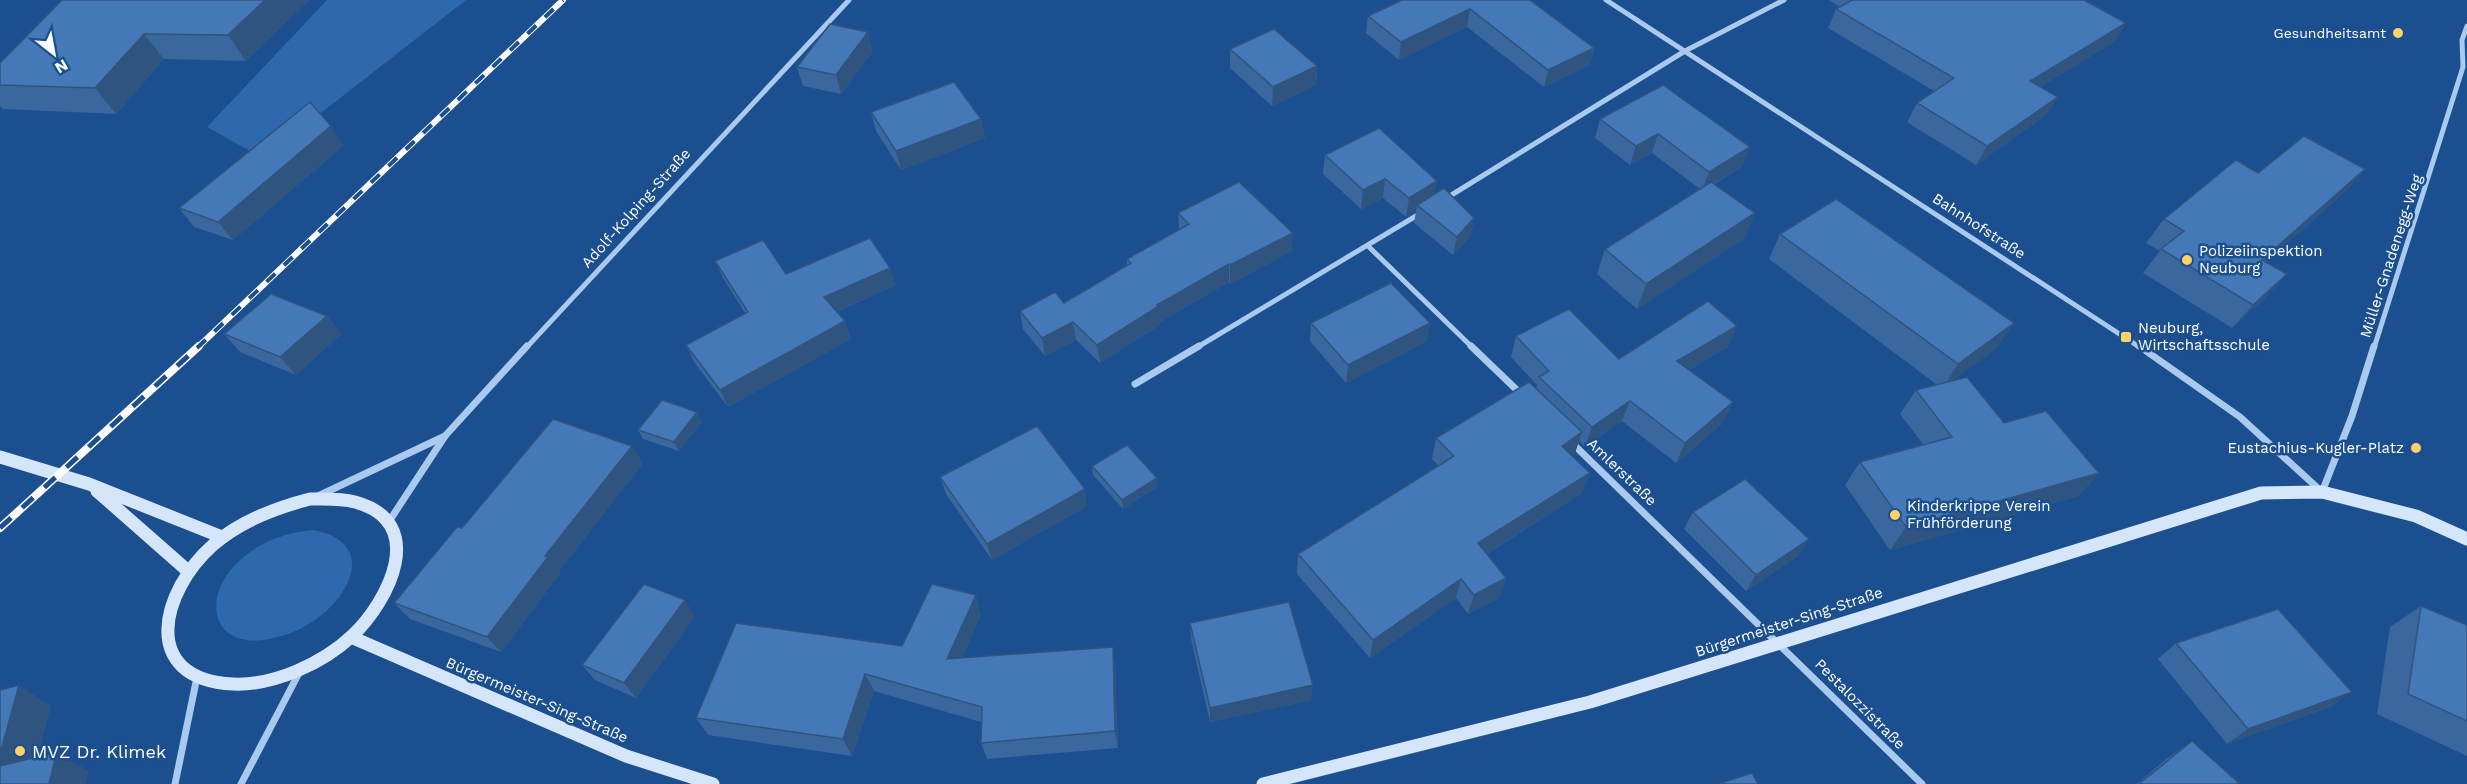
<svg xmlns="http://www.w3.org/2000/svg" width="2467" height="784" font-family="'Work Sans',sans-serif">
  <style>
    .green { fill: #2e69ad }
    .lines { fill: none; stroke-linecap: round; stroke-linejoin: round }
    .minor-far1 { stroke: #a9c9ee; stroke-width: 5 }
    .minor { stroke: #a9c9ee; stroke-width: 7 }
    .secondary { stroke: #d6e6fa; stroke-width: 13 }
    .rail-far1-casing { stroke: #fff; stroke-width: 6 }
    .rail-casing { stroke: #fff; stroke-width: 8 }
    .rail-far1 { stroke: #1b4f8f; stroke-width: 4; stroke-dasharray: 12; stroke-linecap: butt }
    .rail { stroke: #1b4f8f; stroke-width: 5; stroke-dasharray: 15; stroke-linecap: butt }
    .wall { fill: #3a679d }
    .shaded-wall { fill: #305480 }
    .building { fill: #4478b7; stroke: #305480; stroke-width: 1.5 }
    .poi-dot { fill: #ffd166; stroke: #1b4f8f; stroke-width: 2 }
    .labels { text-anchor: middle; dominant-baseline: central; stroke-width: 5; stroke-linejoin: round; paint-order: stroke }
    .far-poi-label { font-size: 14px; fill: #fff; stroke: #1b4f8f; text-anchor: end }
    .street-label { font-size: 15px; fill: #fff; stroke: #1b4f8f }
    .poi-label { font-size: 15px; fill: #fff; stroke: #1b4f8f; text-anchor: start }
    .near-poi-label { font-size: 18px; fill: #fff; stroke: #1b4f8f; text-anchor: start }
  </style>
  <rect width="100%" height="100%" fill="#1b4f8f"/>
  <g class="green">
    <path d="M327,0H466L263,158L207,127Z"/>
    <path d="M313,530C373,541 355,590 318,618C302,630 283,637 263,640C210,646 204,597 235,565C256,543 283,533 313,530Z"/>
  </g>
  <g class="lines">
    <g class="minor-far1">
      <path d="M1606,0L2141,348"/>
      <path d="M1445,199L1685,51L1784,0"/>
      <path d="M1368,246L1473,348"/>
      <path d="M526,348L849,0"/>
      <path d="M1196,348L1421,213"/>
      <path d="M2374,348L2463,67L2462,40L2467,26"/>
    </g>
    <g class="minor">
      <path d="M1471,346L1520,393"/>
      <path d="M2139,346L2240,417L2322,492L2352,416L2374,346"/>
      <path d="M1135,384L1199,346"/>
      <path d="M1571,442L1922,784"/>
      <path d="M318,496L445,436"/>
      <path d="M388,523L445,436L527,346"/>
      <path d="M175,784L197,677"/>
      <path d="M241,784L299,673"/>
    </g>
    <g class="secondary">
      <path d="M0,457L89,484L222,537"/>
      <path d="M97,491L188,571"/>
      <path d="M310,499C325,499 340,498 355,502C429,522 389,601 352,636C323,663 274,686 233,684C138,679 161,591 213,545C240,521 275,508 310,499Z"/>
      <path d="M351,637L626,756L713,784"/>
      <path d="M1263,784L1590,702L2261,493L2322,492L2416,516L2467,539"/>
    </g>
    <g class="rail-far1-casing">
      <path id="rail-far1" d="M197,348L563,0"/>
    </g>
    <g class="rail-casing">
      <path id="rail" d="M0,528L199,346"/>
    </g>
    <use href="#rail-far1" class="rail-far1"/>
    <use href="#rail" class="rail"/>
  </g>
  <g class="wall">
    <path d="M62,0H309L246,61L164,59L116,114L3,109L0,106V63Z"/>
    <path d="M1530,0L1594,48L1590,65L1544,87L1467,27L1399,60L1366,33L1368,16Z"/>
    <path d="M1829,0H2084L2126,23L2114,42L2040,87L2058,97L2046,115L1976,165L1907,122L1917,103L1934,91L1828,28L1836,9L1840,7Z"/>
    <path d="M1230,49L1317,66L1316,85L1272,106L1230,68Z"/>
    <path d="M873,51L841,94L803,86L797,67Z"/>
    <path d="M1663,85L1743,166L1714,184L1745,238L1637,309L1597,274L1605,249L1700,189L1652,153L1630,165L1595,138L1600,119Z"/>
    <path d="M871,112L981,119L985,138L901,170L876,131Z"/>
    <path d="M344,145L233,240L194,227L179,208Z"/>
    <path d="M1325,155L1437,181L1434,194L1474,218L1470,237L1453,255L1414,223L1416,211L1406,217L1383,198L1361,209L1323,174Z"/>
    <path d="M2365,169L2344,193L2266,262L2287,274L2265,298L2232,328L2143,273L2160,251L2146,243L2164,219L2258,173Z"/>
    <path d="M1178,213L1292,251L1230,284L1229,282L1160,322V325L1100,363L1076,340L1045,356L1023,329L1020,311L1064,303L1127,265V259L1179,230Z"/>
    <path d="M1780,234L1997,348L1953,380L2004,423L2099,473L2078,496L1890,550L1845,485L1860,462L1923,444L1900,414L1916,390L1936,384L1769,259Z"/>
    <path d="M715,261L786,274L896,285L836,312L845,321L851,339L728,407L694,362L686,345L745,313L723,278Z"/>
    <path d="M327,316L341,334L296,375L240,352L224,334Z"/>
    <path d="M1311,323L1427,341L1346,383L1310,341Z"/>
    <path d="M1516,336L1619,359L1728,347L1689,370L1723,423L1676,463L1622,421L1585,447L1579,441L1575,453L1572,455L1590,473L1582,493L1487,554L1500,598L1468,614L1456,598L1370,658L1297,574L1298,554L1439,466L1432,459L1436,438L1536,388L1537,385L1511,357Z"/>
    <path d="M702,421L679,451L643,439L638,430Z"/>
    <path d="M643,463L559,571L560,573L501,652L410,619L394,603L462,528Z"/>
    <path d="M1092,466L1157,487L1123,509L1093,475Z"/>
    <path d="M940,477L1087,506L992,560L946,494Z"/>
    <path d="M1693,512L1799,555L1746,591L1684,529Z"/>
    <path d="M2421,606L2467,625V756L2377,714L2390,627Z"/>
    <path d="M981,614L962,658L1113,647L1115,665L1118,748L987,759L981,743V722L874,691L852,756L708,735L696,718L902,646Z"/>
    <path d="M695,616L636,698L595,680L582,665Z"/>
    <path d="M1190,623L1311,700L1210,722L1191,639Z"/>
    <path d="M2176,643L2330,707L2227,744L2158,659Z"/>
    <path d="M2192,741L2240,784H2137L2165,760Z"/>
  </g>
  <g class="shaded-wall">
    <path d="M265,0H309L246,61L228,35Z"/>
    <path d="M1470,9L1467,27L1399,60L1401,42Z"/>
    <path d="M2126,23L2114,42L2019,100L2030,81Z"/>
    <path d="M868,32L873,51L841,94L836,75Z"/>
    <path d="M144,34L164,59L116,114L95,88Z"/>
    <path d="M1594,48L1590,65L1544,87L1548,70Z"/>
    <path d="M1317,66L1316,85L1272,106L1273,87Z"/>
    <path d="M2058,97L2046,115L1976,165L1987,146Z"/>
    <path d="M981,119L985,138L901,170L896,151Z"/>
    <path d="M331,126L344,145L233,240L218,222Z"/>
    <path d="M1658,134L1652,153L1630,165L1636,146Z"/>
    <path d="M1750,147L1743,166L1702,190L1709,172Z"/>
    <path d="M2365,169L2344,193L2242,283L2262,260Z"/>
    <path d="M1385,179L1383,198L1361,209L1363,190Z"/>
    <path d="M1437,181L1433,200L1417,205L1416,211L1406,217L1409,198Z"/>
    <path d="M1755,213L1745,238L1637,309L1646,284Z"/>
    <path d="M1474,218L1470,237L1453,255L1457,237Z"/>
    <path d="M1293,233L1292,251L1230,284V265Z"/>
    <path d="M1229,264V282L1160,322V325L1100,363L1097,345L1157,305Z"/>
    <path d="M890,268L896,285L830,314L824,297Z"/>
    <path d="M2287,274L2265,298L2232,328L2253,305Z"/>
    <path d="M327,316L341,334L296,375L280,357Z"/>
    <path d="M845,321L851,339L728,407L720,390Z"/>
    <path d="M1073,322L1076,340L1045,356L1042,338Z"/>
    <path d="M1430,323L1427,341L1346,383L1348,365Z"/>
    <path d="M2014,323L1997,348L1942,389L1958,364Z"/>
    <path d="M1737,326L1728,347L1668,382L1677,361Z"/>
    <path d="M1630,401L1622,421L1585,447L1592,427Z"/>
    <path d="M1733,402L1723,423L1676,463L1685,443Z"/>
    <path d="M697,412L702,421L679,451L674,442Z"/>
    <path d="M1582,432L1575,453L1555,467L1562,446Z"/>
    <path d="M632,446L643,463L559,571L560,573L501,652L487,637L545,556Z"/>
    <path d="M1590,473L1582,493L1472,563L1478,543Z"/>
    <path d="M2099,473L2078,496L1890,550L1906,527Z"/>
    <path d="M1157,478V487L1123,509L1122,500Z"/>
    <path d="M1085,489L1087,506L992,560L987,544Z"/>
    <path d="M1809,539L1799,555L1746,591L1756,575Z"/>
    <path d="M1506,578L1500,598L1468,614L1474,595Z"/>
    <path d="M1461,579L1456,598L1370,658L1373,640Z"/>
    <path d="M976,595L981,614L954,677L947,659Z"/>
    <path d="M685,600L695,616L636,698L624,683Z"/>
    <path d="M1113,647L1115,665L1118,748L1115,731Z"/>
    <path d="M865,674L874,691L852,756L843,739Z"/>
    <path d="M19,685L51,706L31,784L0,769V754Z"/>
    <path d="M1313,685L1311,700L1210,722V708Z"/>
    <path d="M2352,692L2330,707L2227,744L2248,729Z"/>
    <path d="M57,752L89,771L86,784H49Z"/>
  </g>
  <g class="building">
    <path d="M62,0H265L228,35L144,34L95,88L0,85V63Z"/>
    <path d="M1402,0H1530L1594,48L1548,70L1470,9L1401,42L1368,16Z"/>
    <path d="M1852,0H2084L2126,23L2030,81L2058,97L1987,146L1917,103L1954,78L1836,9Z"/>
    <path d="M830,24L868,32L836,75L797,67Z"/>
    <path d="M1274,29L1317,66L1273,87L1230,49Z"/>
    <path d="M954,82L981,119L896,151L871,112Z"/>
    <path d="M1663,85L1750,147L1709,172L1658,134L1636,146L1600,119Z"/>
    <path d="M310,102L331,126L218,222L179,208Z"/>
    <path d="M1379,128L1437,181L1409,198L1385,179L1363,190L1325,155Z"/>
    <path d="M2304,136L2365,169L2262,260L2287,274L2253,305L2161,249L2184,231L2164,219L2236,160L2258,173Z"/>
    <path d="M1239,182L1293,233L1230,265L1229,264L1157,305L1159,306L1097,345L1073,322L1042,338L1020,311L1055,292L1064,303L1131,263L1127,259L1189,224L1178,213Z"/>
    <path d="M1711,182L1755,213L1646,284L1605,249Z"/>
    <path d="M1444,188L1474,218L1457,237L1417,205Z"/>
    <path d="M1836,199L2014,323L1958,364L1780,234Z"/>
    <path d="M870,238L890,268L824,297L845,321L720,390L686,345L748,312L715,261L763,240L786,274Z"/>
    <path d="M1391,283L1430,323L1348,365L1311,323Z"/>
    <path d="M271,294L327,316L280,357L224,334Z"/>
    <path d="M1708,301L1737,326L1677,361L1733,402L1685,443L1630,401L1592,427L1539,377L1549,371L1516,336L1569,309L1619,359Z"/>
    <path d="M1967,377L2004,423L2046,411L2099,473L1906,527L1860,462L1952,437L1916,390Z"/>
    <path d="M1529,382L1582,432L1562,446L1590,473L1478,543L1506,578L1474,595L1461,579L1373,640L1298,554L1454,456L1436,438Z"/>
    <path d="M662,400L697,412L674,442L638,430Z"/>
    <path d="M553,419L632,446L545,556L548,557L487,637L394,603L457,527L462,528Z"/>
    <path d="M1037,426L1085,489L987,544L940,477Z"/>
    <path d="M1127,445L1157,478L1122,500L1092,466Z"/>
    <path d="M1745,479L1809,539L1756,575L1693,512Z"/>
    <path d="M644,584L685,600L624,683L582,665Z"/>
    <path d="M932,584L976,595L947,659L1113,647L1115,731L981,743L982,707L865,674L843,739L696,718L736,623L902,646Z"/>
    <path d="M1289,602L1313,685L1210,708L1190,623Z"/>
    <path d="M2421,606L2467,625V721L2408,694Z"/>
    <path d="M2278,609L2352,692L2248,729L2176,643Z"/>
    <path d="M19,685L0,754V690Z"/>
    <path d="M2192,741L2240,784H2139Z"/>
    <path d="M57,752L49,784H0V766Z"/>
    <path d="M1752,773L1758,784H1718Z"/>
  </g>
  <g class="poi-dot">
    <circle cx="2398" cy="33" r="6"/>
    <circle cx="2187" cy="260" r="6"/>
    <rect x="2120" y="331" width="12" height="12" rx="3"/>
    <circle cx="2416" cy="448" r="6"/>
    <circle cx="1895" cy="515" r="6"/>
    <circle cx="20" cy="751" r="6"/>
  </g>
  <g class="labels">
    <g class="far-poi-label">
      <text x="2386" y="33">Gesundheitsamt</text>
    </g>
    <g class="street-label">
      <text transform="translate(636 208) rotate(-48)">Adolf-Kolping-Straße</text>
      <text transform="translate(1979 226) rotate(33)">Bahnhofstraße</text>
      <text transform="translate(2391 256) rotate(-72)">Müller-Gnadenegg-Weg</text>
      <text transform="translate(1622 472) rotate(44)">Amlerstraße</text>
      <text transform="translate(1789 622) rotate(-18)">Bürgermeister-Sing-Straße</text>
      <text transform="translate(537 700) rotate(23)">Bürgermeister-Sing-Straße</text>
      <text transform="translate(1860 704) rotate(45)">Pestalozzistraße</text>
    </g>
    <g class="poi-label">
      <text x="2199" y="251">Polizeiinspektion<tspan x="2199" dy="17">Neuburg</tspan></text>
      <text x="2138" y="328">Neuburg,<tspan x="2138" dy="17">Wirtschaftsschule</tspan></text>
      <text x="2404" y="448" text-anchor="end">Eustachius-Kugler-Platz</text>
      <text x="1907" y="506">Kinderkrippe Verein<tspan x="1907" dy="17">Frühförderung</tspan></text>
    </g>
    <g class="near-poi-label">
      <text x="32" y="751">MVZ Dr. Klimek</text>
    </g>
  </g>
  <g transform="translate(54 54) rotate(149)" stroke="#1b4f8f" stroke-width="4.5" paint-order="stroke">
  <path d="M0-4.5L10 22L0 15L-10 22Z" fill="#ffffff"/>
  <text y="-9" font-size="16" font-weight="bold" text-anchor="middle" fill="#ffffff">N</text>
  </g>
</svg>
